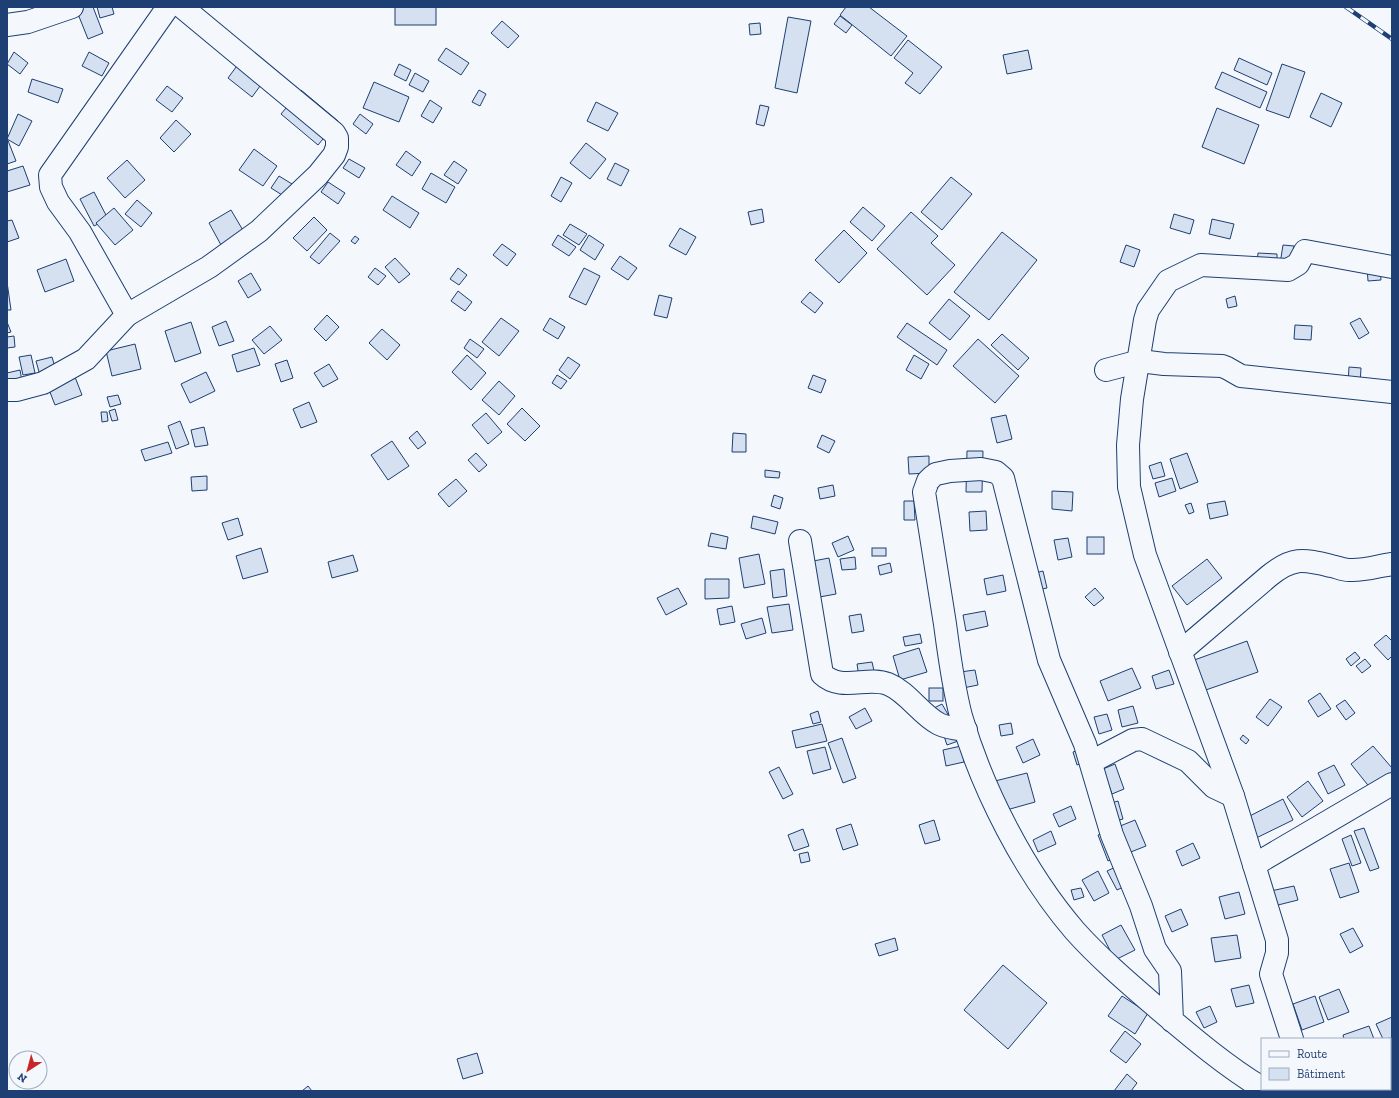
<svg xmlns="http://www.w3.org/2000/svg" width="1399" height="1098" font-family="'Zilla Slab',serif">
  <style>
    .building { fill: #d5e0f0; stroke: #1d3f73 }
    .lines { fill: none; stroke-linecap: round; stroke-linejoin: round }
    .minor-casing { stroke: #1d3f73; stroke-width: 24 }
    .minor { stroke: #f4f7fb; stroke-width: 22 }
    .rail-casing { stroke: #1d3f73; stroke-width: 4.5 }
    .rail { stroke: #f4f7fb; stroke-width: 3; stroke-dasharray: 9; stroke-linecap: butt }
  </style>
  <rect width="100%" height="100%" fill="#f4f7fb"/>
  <g class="building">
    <path d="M81,7H93L103,33L88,39L76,9Z"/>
    <path d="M97,7H112L114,14L100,18Z"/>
    <rect x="395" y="7" width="41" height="18"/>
    <path d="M846,7H869L907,36L891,56L840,15Z"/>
    <path d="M840,16L852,25L846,33L834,24Z"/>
    <path d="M788,17L811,21L797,93L775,88Z"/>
    <path d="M502,21L519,36L508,48L491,33Z"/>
    <path d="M760,23L761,34L750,35L749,24Z"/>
    <path d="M908,40L942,67L920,94L905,83L913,73L894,58Z"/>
    <path d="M446,48L469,63L461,75L438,60Z"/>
    <path d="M1028,50L1032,69L1007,74L1003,55Z"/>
    <path d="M14,52L28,63L20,74L7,64Z"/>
    <path d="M89,52L109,63L102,76L82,66Z"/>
    <path d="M1239,58L1272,73L1267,85L1234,70Z"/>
    <path d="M242,59L266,78L252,97L228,78Z"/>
    <path d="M399,64L411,70L406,81L394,75Z"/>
    <path d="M1282,64L1305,72L1289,118L1266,110Z"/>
    <path d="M1222,72L1267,92L1260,108L1215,88Z"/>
    <path d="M415,73L429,81L423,92L409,85Z"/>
    <path d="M32,79L63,89L58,103L28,92Z"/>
    <path d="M374,82L409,97L399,122L363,108Z"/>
    <path d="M167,86L183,98L172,112L156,100Z"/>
    <path d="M301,90L338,121L318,145L281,114Z"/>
    <path d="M479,90L486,94L480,106L472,102Z"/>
    <path d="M1321,93L1342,103L1331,127L1310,117Z"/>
    <path d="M430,100L442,108L433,123L421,116Z"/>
    <path d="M596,102L618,113L608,131L587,121Z"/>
    <path d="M760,105L769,107L764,126L756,124Z"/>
    <path d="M1217,108L1259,125L1244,164L1202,147Z"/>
    <path d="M18,114L32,121L19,146L7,139Z"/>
    <path d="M360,114L373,124L366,134L353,124Z"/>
    <path d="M176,120L191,134L174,152L160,138Z"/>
    <path d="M7,138L16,161L7,164Z"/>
    <path d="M586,143L606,159L590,179L570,163Z"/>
    <path d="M254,149L277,166L263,186L239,170Z"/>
    <path d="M406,151L421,162L412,176L396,165Z"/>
    <path d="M349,159L365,168L359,178L343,168Z"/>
    <path d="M127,160L145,180L125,198L107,178Z"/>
    <path d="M454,161L467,170L458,184L444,175Z"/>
    <path d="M615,163L629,170L621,186L607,179Z"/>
    <path d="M23,166L30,185L7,192V171Z"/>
    <path d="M431,173L455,187L446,203L422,189Z"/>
    <path d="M279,176L297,187L290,200L271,188Z"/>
    <path d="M561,177L572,183L561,202L551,196Z"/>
    <path d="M951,177L972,194L942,230L921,212Z"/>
    <path d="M328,182L345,193L338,204L321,192Z"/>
    <path d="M94,192L108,219L94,226L80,199Z"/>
    <path d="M392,196L419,213L410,228L383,210Z"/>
    <path d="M137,200L152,213L141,227L125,214Z"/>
    <path d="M863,207L885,226L872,241L850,222Z"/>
    <path d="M114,208L133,230L115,245L96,223Z"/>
    <path d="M762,209L764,222L751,225L748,212Z"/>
    <path d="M231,210L244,232L221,245L209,223Z"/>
    <path d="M911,212L938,236L931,243L955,265L927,295L877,249Z"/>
    <path d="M1174,214L1194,220L1190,234L1170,228Z"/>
    <path d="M314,217L327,230L307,251L293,238Z"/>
    <path d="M1212,219L1234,224L1230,239L1209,234Z"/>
    <path d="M12,220L19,238L7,242V221Z"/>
    <path d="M570,224L587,234L579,245L563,235Z"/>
    <path d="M680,228L696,237L686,255L669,246Z"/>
    <path d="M844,230L867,253L839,283L815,260Z"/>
    <path d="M1002,232L1037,260L989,320L954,292Z"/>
    <path d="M330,233L340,241L319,264L310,257Z"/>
    <path d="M558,235L576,247L569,256L552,245Z"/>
    <path d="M589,235L604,245L595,260L580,250Z"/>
    <path d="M355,236L359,239L355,244L351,241Z"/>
    <path d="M502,244L516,254L507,266L493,255Z"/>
    <path d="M1126,245L1140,250L1134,267L1120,262Z"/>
    <path d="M1283,245L1294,246L1292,265L1280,264Z"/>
    <path d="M1258,253L1277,254V264L1257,263Z"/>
    <path d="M620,256L637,268L628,280L611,269Z"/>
    <path d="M395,258L410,274L399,283L385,267Z"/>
    <path d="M66,259L74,281L45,292L37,270Z"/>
    <path d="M1380,266L1381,280L1368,281L1367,267Z"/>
    <path d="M375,268L386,276L378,285L368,277Z"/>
    <path d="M458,268L467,275L459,285L450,279Z"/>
    <path d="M584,268L600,276L586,305L569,297Z"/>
    <path d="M251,273L261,290L248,298L238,281Z"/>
    <path d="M7,282L11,310H7Z"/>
    <path d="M458,291L472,302L465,311L451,301Z"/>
    <path d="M810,292L823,303L815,313L801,302Z"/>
    <path d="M659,295L672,298L667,318L654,315Z"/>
    <path d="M1235,296L1237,306L1228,308L1226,299Z"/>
    <path d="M949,299L970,316L950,340L929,323Z"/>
    <path d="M327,315L339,327L326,341L314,329Z"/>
    <path d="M501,318L519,331L499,356L482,342Z"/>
    <path d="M550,318L565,327L558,339L543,330Z"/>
    <path d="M1360,318L1369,333L1359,339L1350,323Z"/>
    <path d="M226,321L234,341L219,346L212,327Z"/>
    <path d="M7,322L11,332L7,333Z"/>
    <path d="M191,322L201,353L175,362L165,331Z"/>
    <path d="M907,323L947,350L937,365L897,337Z"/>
    <path d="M1295,325L1312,326L1311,340L1294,339Z"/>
    <path d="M270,326L282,340L264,354L252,340Z"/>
    <path d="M382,329L400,345L387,360L369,343Z"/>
    <path d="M1002,334L1029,358L1018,370L991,345Z"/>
    <path d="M14,336L15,347L7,348V337Z"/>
    <path d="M470,339L484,349L477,358L464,348Z"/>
    <path d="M978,339L1019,376L995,403L953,366Z"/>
    <path d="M135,344L141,369L112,376L106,351Z"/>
    <path d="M254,348L260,365L237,372L232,355Z"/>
    <path d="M31,355L35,373L23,375L19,357Z"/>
    <path d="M467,355L486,373L471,390L452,372Z"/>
    <path d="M914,355L929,364L921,379L906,370Z"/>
    <path d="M52,357L57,374L41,379L36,361Z"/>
    <path d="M568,357L580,365L570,379L559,370Z"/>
    <path d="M287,360L293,378L281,382L275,364Z"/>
    <path d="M329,364L338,379L323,387L314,373Z"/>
    <path d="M1349,367L1361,368L1360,384H1348Z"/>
    <path d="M20,370L22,381L7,384V373Z"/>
    <path d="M206,372L215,391L190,403L181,384Z"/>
    <path d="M557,375L567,381L561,389L552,383Z"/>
    <path d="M813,375L826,380L821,393L808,388Z"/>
    <path d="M75,377L82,395L55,405L48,387Z"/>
    <path d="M499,381L515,396L499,415L482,400Z"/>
    <path d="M118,395L121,404L110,407L107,397Z"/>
    <path d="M309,402L317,422L301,428L293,409Z"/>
    <path d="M522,408L540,426L525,441L507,424Z"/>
    <path d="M115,409L118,420L112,421L109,411Z"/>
    <path d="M101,412H107L108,421L102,422Z"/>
    <path d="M486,413L502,432L488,444L472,425Z"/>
    <path d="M1006,415L1012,439L997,443L991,418Z"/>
    <path d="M180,421L189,444L176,449L168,426Z"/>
    <path d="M204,427L208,445L195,447L191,430Z"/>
    <path d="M417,431L426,443L418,449L409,438Z"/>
    <path d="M733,433L746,434V452H732Z"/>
    <path d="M822,435L835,441L829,453L817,447Z"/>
    <path d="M392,441L409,466L388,480L371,455Z"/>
    <path d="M168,442L172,453L145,461L141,450Z"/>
    <path d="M967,451H983L982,492H966Z"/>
    <path d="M476,453L487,465L479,472L468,460Z"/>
    <path d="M1187,453L1198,482L1180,489L1170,459Z"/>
    <path d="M929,456V473L909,474L908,457Z"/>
    <path d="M1161,462L1165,476L1153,479L1149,466Z"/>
    <path d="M765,470L780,472L779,478L765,477Z"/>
    <path d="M207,476V490L192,491L191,477Z"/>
    <path d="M1172,478L1176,491L1159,497L1155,483Z"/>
    <path d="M456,479L467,491L449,507L438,494Z"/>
    <path d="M833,485L835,496L820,499L818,488Z"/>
    <path d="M1052,491L1073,492L1072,511L1052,509Z"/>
    <path d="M774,495L783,498L780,509L771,506Z"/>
    <path d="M904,501H914L915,520H904Z"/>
    <path d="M1225,501L1228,515L1210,519L1207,504Z"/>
    <path d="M1191,503L1194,512L1189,514L1185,505Z"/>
    <path d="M986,511L987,530L970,531L969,512Z"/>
    <path d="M753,516L778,522L775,534L751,528Z"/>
    <path d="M238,518L243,535L228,540L222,523Z"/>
    <path d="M711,533L728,537L726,549L708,546Z"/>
    <path d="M848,536L854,550L838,557L832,543Z"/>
    <rect x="1087" y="537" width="17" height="17"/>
    <path d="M1068,538L1072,557L1058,560L1054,540Z"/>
    <path d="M261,548L268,572L243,579L236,556Z"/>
    <rect x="872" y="548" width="14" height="8"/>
    <path d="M759,554L765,584L744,588L739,558Z"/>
    <path d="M353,555L358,571L332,578L328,562Z"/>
    <path d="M855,557L856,569L842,570L840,559Z"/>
    <path d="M829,558L836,594L814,598L808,562Z"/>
    <path d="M1207,559L1222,578L1187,605L1172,586Z"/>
    <path d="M890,563L892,572L880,575L878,566Z"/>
    <path d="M784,569L787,596L773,598L770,571Z"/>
    <path d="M1043,571L1047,588L1023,593L1019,577Z"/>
    <path d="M1003,575L1006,591L987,595L984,579Z"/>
    <path d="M705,579H729V598L705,599Z"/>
    <path d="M678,588L687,604L666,615L657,598Z"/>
    <path d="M1095,588L1104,598L1094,606L1085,597Z"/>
    <path d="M789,604L793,630L772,633L767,607Z"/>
    <path d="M732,606L735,622L720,625L717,609Z"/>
    <path d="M985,611L988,626L966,631L963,615Z"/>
    <path d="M861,614L864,631L852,633L849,616Z"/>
    <path d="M762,618L766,633L746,639L741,624Z"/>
    <path d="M920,634L922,643L905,646L903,637Z"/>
    <path d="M1386,635L1392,641V656L1388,660L1374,645Z"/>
    <path d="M1247,641L1258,672L1197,693L1186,663Z"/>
    <path d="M919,648L927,672L900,680L893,656Z"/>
    <path d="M1355,652L1360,658L1351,666L1346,659Z"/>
    <path d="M1365,659L1371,666L1362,673L1356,666Z"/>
    <path d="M872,662L875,675L859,677L857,664Z"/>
    <path d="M1132,668L1141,688L1108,701L1100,681Z"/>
    <path d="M975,670L978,685L963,688L960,672Z"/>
    <path d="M1169,670L1174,684L1156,689L1152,676Z"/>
    <rect x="929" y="688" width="14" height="13"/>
    <path d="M1320,693L1331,709L1318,717L1308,701Z"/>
    <path d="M1270,699L1282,707L1268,726L1256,717Z"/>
    <path d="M1345,700L1355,713L1346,720L1336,706Z"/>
    <path d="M942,704L950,718L932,709Z"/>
    <path d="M1133,706L1138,723L1122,727L1118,710Z"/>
    <path d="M865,708L872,721L856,729L849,717Z"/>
    <path d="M818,711L821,722L813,724L810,714Z"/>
    <path d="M1107,714L1112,730L1099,734L1094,717Z"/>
    <path d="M1011,723L1013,734L1001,736L999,725Z"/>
    <path d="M822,724L827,741L796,748L792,731Z"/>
    <path d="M1243,735L1249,740L1246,744L1240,739Z"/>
    <path d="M944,736L961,740L947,745Z"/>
    <path d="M842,738L856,778L843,783L828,743Z"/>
    <path d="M1033,739L1040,755L1023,763L1016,747Z"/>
    <path d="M961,746L964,762L946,766L943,750Z"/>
    <path d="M1373,746L1392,768V772L1371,789L1351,764Z"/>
    <path d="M825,747L831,769L813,774L807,751Z"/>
    <path d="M1085,748L1089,761L1077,765L1073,752Z"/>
    <path d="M1115,764L1124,789L1112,794L1103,769Z"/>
    <path d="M1334,765L1345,785L1328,794L1318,773Z"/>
    <path d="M779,767L793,794L783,799L769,772Z"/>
    <path d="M1027,773L1035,802L1003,811L995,781Z"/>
    <path d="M1308,781L1323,801L1302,817L1287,797Z"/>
    <path d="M1283,799L1293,820L1246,843L1236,823Z"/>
    <path d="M1118,801L1123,819L1101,825L1095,808Z"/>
    <path d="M1071,806L1076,819L1059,827L1053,814Z"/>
    <path d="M934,820L940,840L925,844L919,825Z"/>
    <path d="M1135,820L1146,846L1108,861L1098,835Z"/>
    <path d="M851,824L858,845L843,850L836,829Z"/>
    <path d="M1364,828L1379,868L1370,871L1354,831Z"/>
    <path d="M803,829L809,846L794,851L788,835Z"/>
    <path d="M1051,831L1056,844L1038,852L1033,840Z"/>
    <path d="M1351,835L1361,863L1352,866L1342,839Z"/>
    <path d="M1193,843L1200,858L1182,866L1176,851Z"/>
    <path d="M808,852L810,861L801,863L799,854Z"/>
    <path d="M1349,863L1359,892L1340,898L1330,869Z"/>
    <path d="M1122,864L1132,883L1117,890L1107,871Z"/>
    <path d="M1098,871L1109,893L1094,901L1082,880Z"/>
    <path d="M1294,886L1298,900L1270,907L1266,892Z"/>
    <path d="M1081,888L1084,897L1074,900L1071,890Z"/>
    <path d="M1239,892L1245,914L1225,919L1219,897Z"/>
    <path d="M1181,909L1188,925L1172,932L1165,916Z"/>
    <path d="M1121,925L1135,950L1115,960L1102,935Z"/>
    <path d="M1353,928L1363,946L1350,953L1340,934Z"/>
    <path d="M1237,935L1241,958L1215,962L1211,938Z"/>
    <path d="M895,938L898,950L879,956L875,944Z"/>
    <path d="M1003,965L1047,1003L1008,1049L964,1010Z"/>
    <path d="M1249,985L1254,1003L1236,1007L1231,989Z"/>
    <path d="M1339,989L1349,1012L1328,1020L1319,997Z"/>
    <path d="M1122,996L1148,1013L1135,1034L1108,1016Z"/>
    <path d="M1315,996L1324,1022L1302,1030L1293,1004Z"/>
    <path d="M1210,1006L1217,1022L1204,1028L1196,1012Z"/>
    <path d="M1392,1017V1038L1383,1039L1376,1024Z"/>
    <path d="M1369,1026L1374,1039H1344L1343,1035Z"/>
    <path d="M1125,1031L1141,1044L1126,1063L1110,1051Z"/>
    <path d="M477,1053L483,1073L463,1079L457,1059Z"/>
    <path d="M1127,1074L1137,1083L1131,1091H1114Z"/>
    <path d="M308,1086L312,1091H302Z"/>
    <path d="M1324,1089H1346L1347,1091H1324Z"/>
  </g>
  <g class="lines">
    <g class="minor-casing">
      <g id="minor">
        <path d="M7,25L28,22L72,7"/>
        <path d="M127,315L80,232L58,202L51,187L50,175L168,7"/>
        <path d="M1106,370L1140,361L1164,364L1222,366L1227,368L1241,376L1392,392"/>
        <path d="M7,390H17L43,383L86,359L127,315L209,267L259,231L318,175L334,155L337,147V138L334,133L182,7"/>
        <path d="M800,541L822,674C841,692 867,676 888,684C908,692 920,714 939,724C947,728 957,729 966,730"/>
        <path d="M1180,652L1269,576C1292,557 1303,559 1331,566C1337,567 1343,570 1349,570C1364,571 1378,566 1392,564"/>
        <path d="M1091,762L1133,740L1142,739L1188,761L1214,787L1233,796"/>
        <path d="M1254,865L1392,784"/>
        <path d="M1172,1021L1170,971L1155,949L1141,906L1112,835L1085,744L1049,660L1003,478L996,472L981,469L950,471L936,474L932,477L928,481L924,492C931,536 938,580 945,624C949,654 953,686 961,716C982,789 1025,873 1075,931C1101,960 1132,986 1162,1012C1194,1039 1226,1066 1262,1088"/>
        <path d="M1292,1039L1271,974L1277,953V940L1233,796L1145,555L1129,487L1128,445L1132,399L1145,320L1148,310L1168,281L1201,265L1288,270L1298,264L1305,251L1392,267"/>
        <path d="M1309,1089L1310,1091"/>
      </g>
    </g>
    <use href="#minor" class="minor"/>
    <g class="rail-casing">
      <path id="rail" d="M1346,7L1392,39"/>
    </g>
    <use href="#rail" class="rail"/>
  </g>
  <rect width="1399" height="1098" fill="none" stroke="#1d3f73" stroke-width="16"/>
  <rect x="1261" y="1038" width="130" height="52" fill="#f4f7fb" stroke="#9eadc5"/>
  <rect x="1269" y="1051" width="20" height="6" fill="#f4f7fb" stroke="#9eadc5"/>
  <text x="1297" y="1058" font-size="12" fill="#1d3f73">Route</text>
  <rect x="1269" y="1068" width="20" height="12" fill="#d5e0f0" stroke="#9eadc5"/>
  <text x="1297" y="1078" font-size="12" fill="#1d3f73">Bâtiment</text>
  <g transform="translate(28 1070) rotate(216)"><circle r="19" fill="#f4f7fb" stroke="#9eadc5"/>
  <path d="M0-3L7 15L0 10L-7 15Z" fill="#c62828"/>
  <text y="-6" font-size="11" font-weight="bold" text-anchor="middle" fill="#1d3f73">N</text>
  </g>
</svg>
